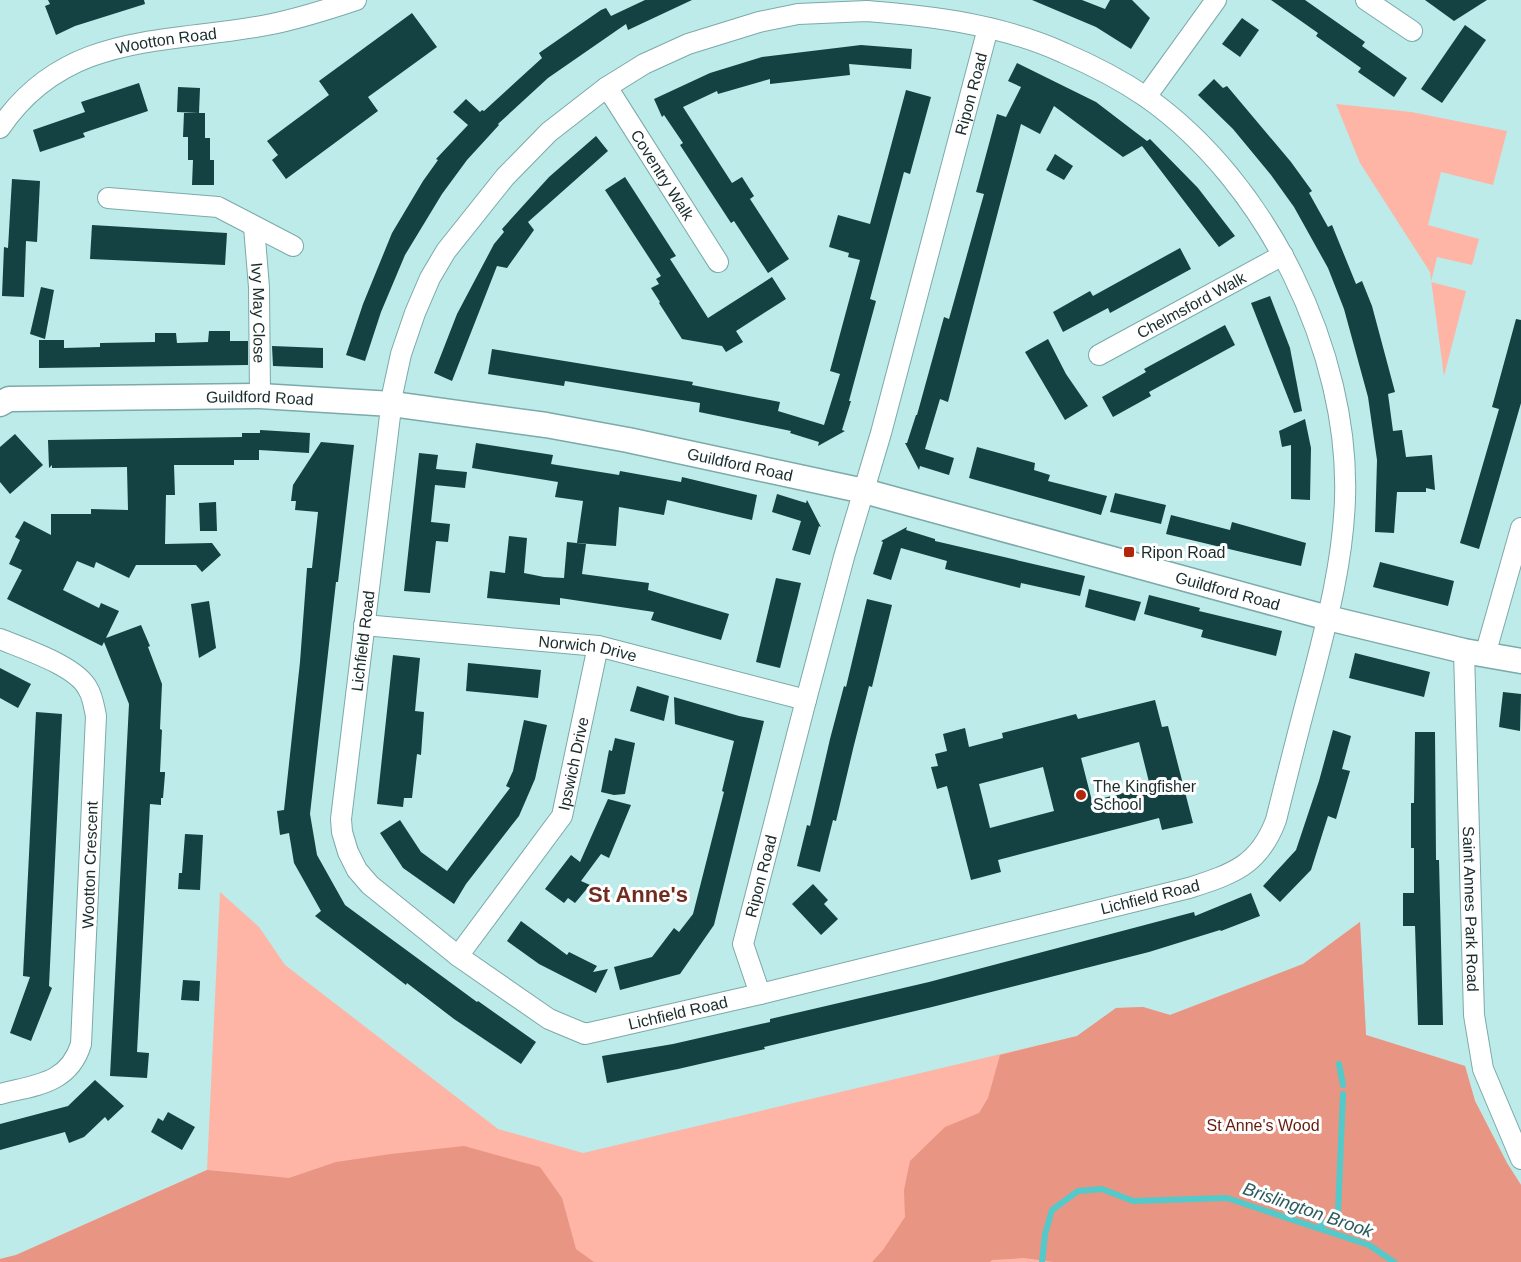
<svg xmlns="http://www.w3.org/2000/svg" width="1521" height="1262" font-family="Helvetica,sans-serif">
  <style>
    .green { fill: #feb5a6 }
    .forest { fill: #e89583 }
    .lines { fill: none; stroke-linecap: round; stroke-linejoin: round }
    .stream { stroke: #53c9c9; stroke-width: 6 }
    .building { fill: #144141; fill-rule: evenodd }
    .minor-casing { stroke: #7ca9a9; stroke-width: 22 }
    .tertiary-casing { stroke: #7ca9a9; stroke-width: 27 }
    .minor { stroke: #fff; stroke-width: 20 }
    .tertiary { stroke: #fff; stroke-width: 24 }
    .poi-dot { fill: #b3260b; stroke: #fff; stroke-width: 2 }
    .labels { text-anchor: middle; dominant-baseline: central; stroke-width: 6; stroke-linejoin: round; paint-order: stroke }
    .street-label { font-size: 16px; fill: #1a2c2c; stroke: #fff }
    .poi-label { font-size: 16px; fill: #1a2c2c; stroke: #fff; text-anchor: start }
    .park-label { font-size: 16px; fill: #641b0e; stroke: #fff }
    .water-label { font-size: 18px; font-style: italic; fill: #2a5c5c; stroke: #fff }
    .district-label { font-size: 22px; font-weight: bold; fill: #712c1f; stroke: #fff }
  </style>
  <rect width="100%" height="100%" fill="#bcebea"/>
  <g class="green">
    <path d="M1336,104L1411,112L1507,131L1493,185L1441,172L1428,225L1479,239L1472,265L1437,257L1431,282L1466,291L1444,376L1430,272L1360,163Z"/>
    <path d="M220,892L259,927L285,965L498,1129L583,1153L1077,1036L1116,1008L1143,1007L1170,1015L1303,964L1360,922L1366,1035L1465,1066L1475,1101L1507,1163L1521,1185V1262H0V1259L16,1255L207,1170Z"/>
  </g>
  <g class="forest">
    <path d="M1360,922L1366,1035L1465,1066L1475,1101L1507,1163L1521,1185V1262H1053L1024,1258L992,1260L990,1262H872L883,1250L905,1217L904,1190L910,1161L945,1127L979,1113L988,1098L1000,1055L1077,1036L1116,1008L1143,1007L1170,1015L1303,964Z"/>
    <path d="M464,1146L540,1167L562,1198L576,1249L594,1262H0V1259L16,1255L207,1170L289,1178L336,1162L391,1154Z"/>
  </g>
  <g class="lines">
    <g class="stream">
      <path d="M1339,1064L1343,1085"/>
      <path d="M1318,1228L1338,1213L1343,1094"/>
      <path d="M1042,1262L1045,1234L1052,1210L1078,1191L1102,1189L1133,1201L1227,1198L1369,1245L1394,1262"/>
    </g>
  </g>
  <g class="building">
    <path d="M48,0H144L145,4L75,26L56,35L45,6L50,4Z"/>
    <path d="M645,0H692L628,30L626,24L548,78L498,124L499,125L467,160L442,194L405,255L381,312L365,361L346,355L363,304L392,233L423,181L438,160L436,159L468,125L453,112L466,99L480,112L482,110L484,111L542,58L539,53L601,10L606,8L611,16Z"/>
    <path d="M1032,0H1082L1105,9L1110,0H1132L1150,18L1131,49L1096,27Z"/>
    <path d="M1271,0H1305L1365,42L1362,46L1407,78L1394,97L1358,72L1361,68L1316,36L1318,33Z"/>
    <path d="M1425,0H1487L1454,21Z"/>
    <path d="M412,13L437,47L368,97L378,111L286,179L272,160L278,155L267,141L329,95L319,81Z"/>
    <path d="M1242,18L1259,30L1240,57L1222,44Z"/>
    <path d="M1465,25L1486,40L1442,103L1421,89Z"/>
    <path d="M861,45L912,49L911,69L849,64L850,75L770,84V79L718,94L717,91L683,107L732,183L742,177L754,196L750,199L789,259L768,273L734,221L731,223L680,145L683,143L664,115L662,117L654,99L710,73L762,57Z"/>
    <path d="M1017,63L1096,102L1147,141L1150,139L1198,188L1235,236L1219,247L1142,146L1123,157L1054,106L1040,134L1021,124L948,402L940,399L925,449L954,458L949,475L920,466L919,470L905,443H907L916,415H917L944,317L949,319L984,194L976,192L997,114L1006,117L1021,87L1008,81Z"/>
    <path d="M1214,79L1223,88L1227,86L1291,162L1312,191L1309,193L1328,227L1332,225L1356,284L1362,281L1372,306L1395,392L1388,394L1393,431L1402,430L1406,457L1432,455L1435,490L1426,488V492H1397L1394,533L1375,532L1377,460L1368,397L1344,309L1328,268L1294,207L1271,175L1233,129L1198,95Z"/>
    <path d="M139,83L148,111L83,133L85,137L40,152L33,130L85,112L81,102Z"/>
    <path d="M178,87L200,88L199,113L177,112Z"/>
    <path d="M906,90L931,97L910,174L904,172L870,299L876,301L849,401H851L842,430L845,431L818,446L819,442L790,433L791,431L699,412L700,403L565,381L564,386L488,374L492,349L693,382L692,385L780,402L778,411L824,425L840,374L830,371L860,260L848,257L849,253L829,247L838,215L870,224Z"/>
    <path d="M184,113H205V138H210V160H214V185H192L193,160H188V137H183Z"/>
    <path d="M596,136L608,151L528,222L534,230L507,268L497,266L452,381L434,373L457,314L494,244L504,232L502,229L549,177Z"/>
    <path d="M1055,154L1073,166L1064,180L1046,170Z"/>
    <path d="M625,177L676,256L670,259L708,318L772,277L786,299L736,331L743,342L726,352L722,346L682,339L659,303L660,302L651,288L659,284L656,279L661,276L605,190Z"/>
    <path d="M12,179L40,181L37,242L26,241L24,297L2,296L4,247L8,248Z"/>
    <path d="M92,225L227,233L225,265L90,259Z"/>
    <path d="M1180,248L1191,269L1110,313L1108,308L1063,332L1053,312L1090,291L1093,296Z"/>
    <path d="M41,287L54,290L45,339L30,334Z"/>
    <path d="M1270,296L1290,348L1302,411L1294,413L1251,303Z"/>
    <path d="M1516,319L1521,320V403L1479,549L1460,543L1499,409L1492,407Z"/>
    <path d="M1225,325L1235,345L1149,392L1151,396L1113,417L1102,397L1146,372L1144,369Z"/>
    <path d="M209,331H230V341H248V365L39,368V340H64V348L100,347V343L155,342V333H176L177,343L208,342Z"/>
    <path d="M1048,339L1066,374L1088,406L1065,420L1025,352Z"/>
    <path d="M272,346L323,348V368L273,366Z"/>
    <path d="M1305,419L1311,448L1310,500L1291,499V445L1282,447L1279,431Z"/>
    <path d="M260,430L310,433L309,453L259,450V460H234V465H174L175,495H166L165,544L212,543L221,555L202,572L196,565H136L129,578L96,562L94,568L77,561L63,590L99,608L101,603L119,611L106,638L141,625L150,646L148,647L162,684L160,729L162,730L160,772H165V774L163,798H161V805L150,804L138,1033L137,1052L149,1053L147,1078L110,1076L129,704L104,642L102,646L7,599L22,570L9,564L20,540L15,537L24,521L51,535V514H91V509L128,510L127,467L52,468V465L49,468L48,440L242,437V433H260Z"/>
    <path d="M15,434L43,465L10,494L0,482V447Z"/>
    <path d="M321,442L354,445L338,582H336L310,814L317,855L345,905L477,1002L478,1001L536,1042L521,1064L454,1019L407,983L406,985L315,916L321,911L294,863L289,833L280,835L277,811L284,810L300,662L307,568H312L318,512L295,510L296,501H291L293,485Z"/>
    <path d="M476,443L553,455L551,464L619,475L620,471L681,482L682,477L757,495L752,520L667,500L664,515L619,507L616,546L577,543L583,501L555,497L558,482L472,468Z"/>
    <path d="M977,447L1035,463L1034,470L1050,475L1048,481L1107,496L1101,515L969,478Z"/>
    <path d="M419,453L438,455L436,469L467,472L465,488L435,485L431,522L450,524L448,542L436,541L430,593L404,591Z"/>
    <path d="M1115,493L1166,505L1161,524L1110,512Z"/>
    <path d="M777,494L806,503L807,500L821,527L819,526L810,555L792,550L801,521L772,512Z"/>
    <path d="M216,502L217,531H200L199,503Z"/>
    <path d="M1171,515L1230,530L1232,522L1306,543L1301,566L1166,534Z"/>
    <path d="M907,527L906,530L935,539V541L1085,576L1080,596L1021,583L1020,588L945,569L947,561L901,548L891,580L873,574L883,542L881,541Z"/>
    <path d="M509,536L527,538L524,573L544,577L564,578L567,542L586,544L582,574L649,583L648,590L729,614L721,640L651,620L654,612L560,598V605L487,598L490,571L505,573Z"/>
    <path d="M1380,562L1454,581L1448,606L1373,587Z"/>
    <path d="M776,578L801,583L780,668L756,662Z"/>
    <path d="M1089,589L1141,602L1135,621L1085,607Z"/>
    <path d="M1149,595L1200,608L1199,611L1282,631L1276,656L1201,637L1203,630L1144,614Z"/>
    <path d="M867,599L892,605L872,687L869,686L854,745L836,821L833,820L820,872L797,866L807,825L810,826L830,739L844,686L846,687Z"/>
    <path d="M209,601L216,648L199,658L191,604Z"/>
    <path d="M1355,653L1430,672L1424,697L1349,678Z"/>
    <path d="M393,655L420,658L415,711L424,712L421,755L417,754L412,798H404L403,807L377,804Z"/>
    <path d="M468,663L541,670L538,698L466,691Z"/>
    <path d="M0,668L31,684L18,708L0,698Z"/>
    <path d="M637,686L669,696L664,721L630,711Z"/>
    <path d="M1503,692L1521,694L1520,731L1499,727Z"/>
    <path d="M674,697L739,716L764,721L714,925L680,974L620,990L614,967L652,957L674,928L679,932L693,914L724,792L722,791L734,741L675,724Z"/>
    <path d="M1155,700L1162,727L1168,726L1193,823L1162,830L1159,818L998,860L1001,872L971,880L947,786L937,789L931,767L938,766L935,754L947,751L943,734L965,728L969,747L1003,738L1002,733L1076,714L1078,719ZM1139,742L1150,786L1092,801L1081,758ZM1043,767L1054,811L990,828L979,784Z"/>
    <path d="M36,712L62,714L49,986L52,988L31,1041L10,1033L30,977L23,976Z"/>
    <path d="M524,720L547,725L535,779L519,816L466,884L454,904L403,868L380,833L400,820L421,852L447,871L510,788L506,786L513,771Z"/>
    <path d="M1333,730L1351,736L1342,769L1350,771L1336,819L1328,816L1311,870L1280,902L1263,886L1296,850L1319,781Z"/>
    <path d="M1415,732H1435L1436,860H1439L1443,1025H1418L1415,926H1403V893H1414V848H1411V803H1414Z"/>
    <path d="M615,738L635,743L625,794L614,795L601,792L609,750L612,751Z"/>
    <path d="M608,799L631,805L609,858L601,854L581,881L590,885L575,903L568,898L564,903L545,889L571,855L580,862Z"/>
    <path d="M185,834L203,835L200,890L178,889L179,873H182Z"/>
    <path d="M813,884L828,900L824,904L838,919L821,935L792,904Z"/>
    <path d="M1251,893L1260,916L1221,931L1220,930L1149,952L932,1007L764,1047L765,1049L678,1069L607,1083L602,1056L673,1044L770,1022V1019L929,982L1194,912L1195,916Z"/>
    <path d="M521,921L567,955L569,952L597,966L593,972L608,969L596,993L539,964L507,941Z"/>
    <path d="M183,980L200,981L199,1001L181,1000Z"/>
    <path d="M95,1080L124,1106L108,1121L105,1117L84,1137L69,1143L65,1132L0,1150V1124L68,1106Z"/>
    <path d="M168,1112L195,1127L182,1150L151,1132L158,1118L163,1121Z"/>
  </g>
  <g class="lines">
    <g class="minor-casing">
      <g id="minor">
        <path d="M1366,0L1412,31"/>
        <path d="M867,11C933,16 1003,25 1064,53C1092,65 1121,80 1146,97C1267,182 1350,352 1345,499C1343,560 1328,618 1313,676C1300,724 1288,772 1276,820C1259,866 1232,874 1189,888L760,994L585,1034L549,1019L458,956L370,885L357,870L348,852L342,832L341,819L393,391L401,354L415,313L430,278L446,251L505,177L549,132L607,87L644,64L688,44L759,22L798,14Z"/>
        <path id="s1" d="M607,87L718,262"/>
        <path d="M1146,97L1216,0"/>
        <path id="s2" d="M0,128C67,29 170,45 272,24C301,18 329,9 356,0"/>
        <path d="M108,198L218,207L293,246"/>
        <path id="s3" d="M254,227L259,287L260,396"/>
        <path id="s4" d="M1099,355L1283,255"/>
        <path id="s5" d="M364,625L598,646L806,700"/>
        <path d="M0,639C24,649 77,666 88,689C93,697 94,707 96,716L81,1044C69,1084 35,1085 0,1094"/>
        <path id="s6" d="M1464,651L1474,1015L1483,1069L1521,1159"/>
        <path d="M1485,655L1521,528"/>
        <path id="s7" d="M458,956L562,816L598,646"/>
        <path id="s8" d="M760,994L743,944L806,700L844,557L881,433L988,28"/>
      </g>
    </g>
    <g class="tertiary-casing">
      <g id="tertiary">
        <path id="s9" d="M0,404L9,399L260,396L392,404L546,425L628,440L864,491L1328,618L1464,651L1521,661"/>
      </g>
    </g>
    <use href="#minor" class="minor"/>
    <use href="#tertiary" class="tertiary"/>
  </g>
  <g class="poi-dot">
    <rect x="1123" y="546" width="12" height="12" rx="3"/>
    <circle cx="1081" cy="795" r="6"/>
  </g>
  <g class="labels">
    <g class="street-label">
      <text stroke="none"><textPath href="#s2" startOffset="195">Wootton Road</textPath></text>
      <text stroke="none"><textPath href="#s8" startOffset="933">Ripon Road</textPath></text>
      <text stroke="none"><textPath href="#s1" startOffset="104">Coventry Walk</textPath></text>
      <text stroke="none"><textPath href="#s4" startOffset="105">Chelmsford Walk</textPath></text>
      <text stroke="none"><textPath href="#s3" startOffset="86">Ivy May Close</textPath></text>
      <text stroke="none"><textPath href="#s9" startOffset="261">Guildford Road</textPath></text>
      <text stroke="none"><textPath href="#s9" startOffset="747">Guildford Road</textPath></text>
      <text stroke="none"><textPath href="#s9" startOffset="1251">Guildford Road</textPath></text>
      <text transform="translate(363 641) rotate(-83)">Lichfield Road</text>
      <text stroke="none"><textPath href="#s5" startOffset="225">Norwich Drive</textPath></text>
      <text stroke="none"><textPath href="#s7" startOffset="228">Ipswich Drive</textPath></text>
      <text transform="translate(90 865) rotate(-88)">Wootton Crescent</text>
      <text stroke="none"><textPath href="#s8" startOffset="123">Ripon Road</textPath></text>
      <text transform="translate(1150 897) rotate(-14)">Lichfield Road</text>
      <text stroke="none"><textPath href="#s6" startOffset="258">Saint Annes Park Road</textPath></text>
      <text transform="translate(678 1013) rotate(-13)">Lichfield Road</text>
    </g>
    <g class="poi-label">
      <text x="1141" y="552">Ripon Road</text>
      <text x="1093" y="786">The Kingfisher<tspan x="1093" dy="18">School</tspan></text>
    </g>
    <g class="park-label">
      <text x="1263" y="1125">St Anne's Wood</text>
    </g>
    <g class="water-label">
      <text transform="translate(1308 1210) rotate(19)">Brislington Brook</text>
    </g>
    <g class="district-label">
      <text x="638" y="894">St Anne's</text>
    </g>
  </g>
</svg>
